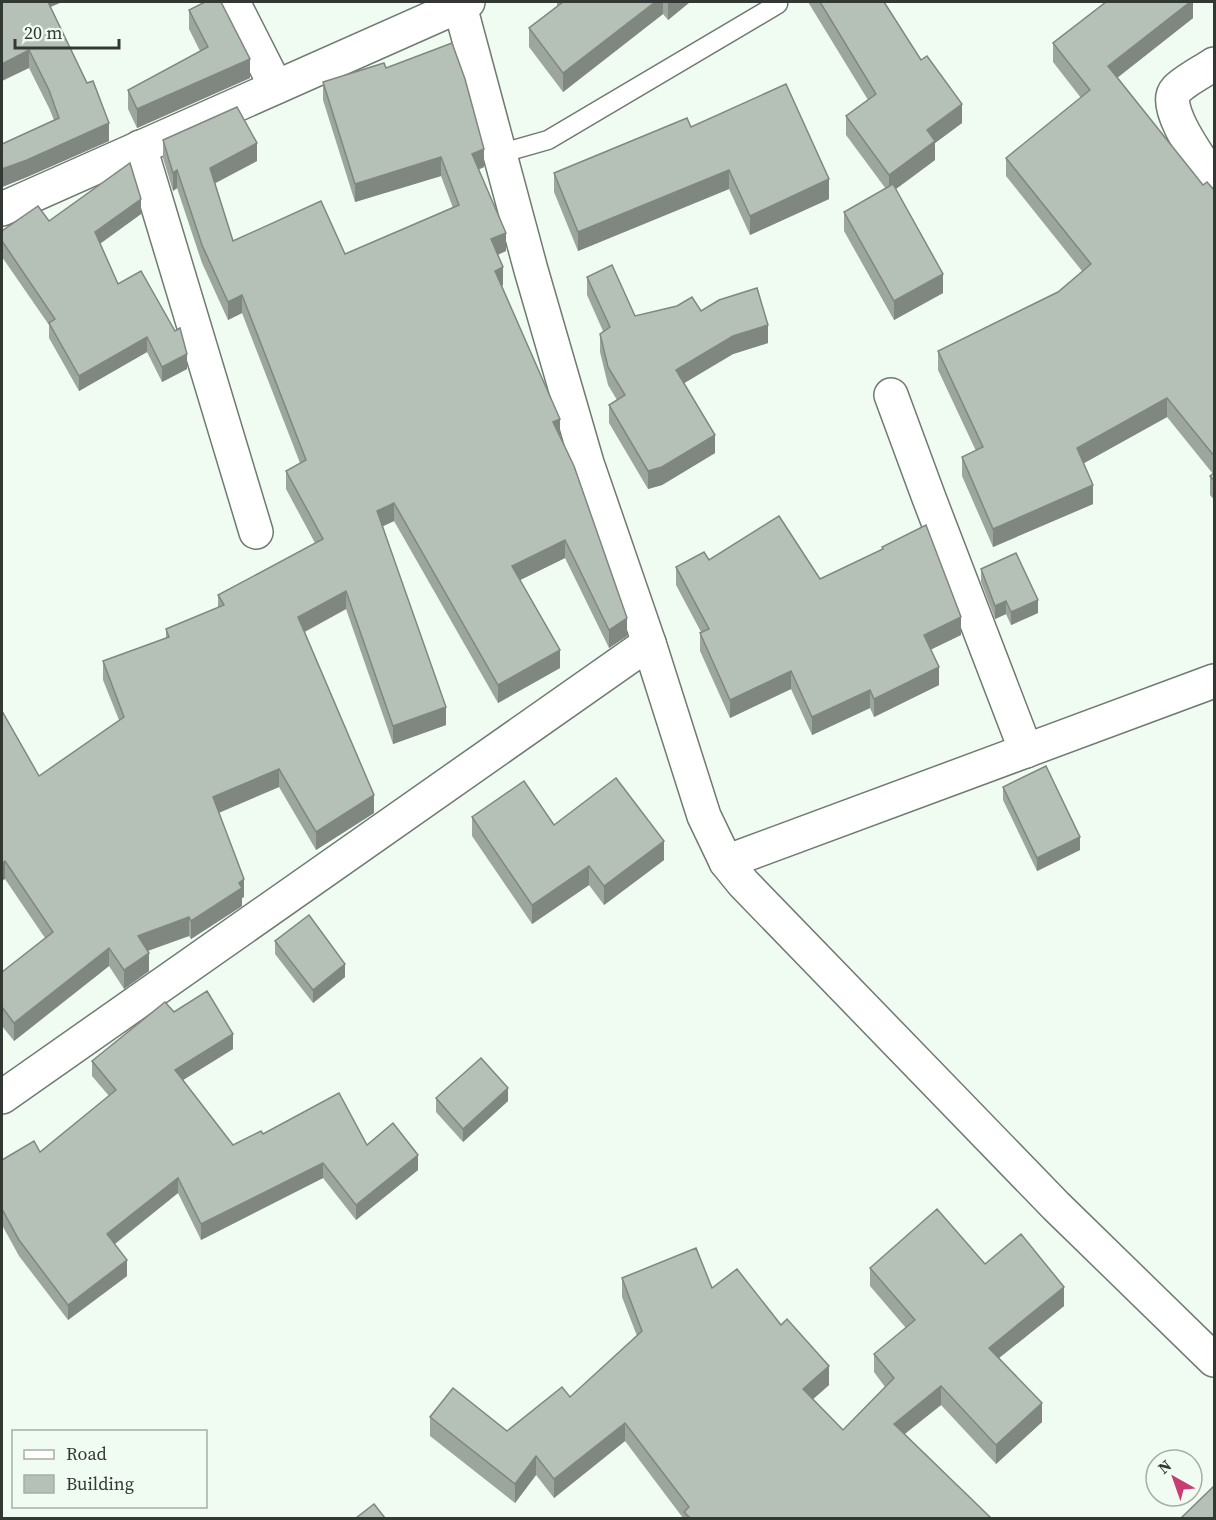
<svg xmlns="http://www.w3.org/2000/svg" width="1216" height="1520" font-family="'Source Serif 4',serif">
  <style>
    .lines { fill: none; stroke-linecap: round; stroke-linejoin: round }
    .service-casing { stroke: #6f7a71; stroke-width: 21 }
    .minor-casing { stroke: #6f7a71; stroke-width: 36 }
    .service { stroke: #fff; stroke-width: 18 }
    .minor { stroke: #fff; stroke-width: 33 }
    .wall { fill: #9ca69d }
    .shaded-wall { fill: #7f8780 }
    .building { fill: #b5c1b7; stroke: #7f8780; stroke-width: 1.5 }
  </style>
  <rect width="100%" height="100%" fill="#f0fcf2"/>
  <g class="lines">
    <g class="service-casing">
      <path id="service" d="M499,154L548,140L778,4"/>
    </g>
    <g class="minor-casing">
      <g id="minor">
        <path d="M233,2L276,87"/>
        <path d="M460,6L531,270L587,463L649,643L704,816L726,862L743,883L1056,1206L1214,1360"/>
        <path d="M1214,64C1204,71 1184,81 1176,90C1160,107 1204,164 1214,180"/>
        <path d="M140,147L256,532"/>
        <path d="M2,209L468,2"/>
        <path d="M891,395L929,498L1026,751"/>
        <path d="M726,862L1214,681"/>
        <path d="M2,1097L649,643"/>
      </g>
    </g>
    <use href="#service" class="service"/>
    <use href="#minor" class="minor"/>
  </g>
  <g class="wall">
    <path d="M2,2H62L50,7L109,141L27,177L2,187V144L54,120L49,108L29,68Z"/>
    <path d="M557,2H690L668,20L663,14L563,92L529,47V28L557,6Z"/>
    <path d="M808,2H884L921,60L962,123L935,143V160L896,189L943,293L894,320L844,231V212L886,189L846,135V116L868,100Z"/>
    <path d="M1193,2V18L1117,78L1203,185L1215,191V501L1210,495V476L1213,474L1167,417L1084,463L1093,504L993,547L962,476V457L976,451L938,370V351L1058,292L1082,271L1006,176V158L1081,98L1053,62V43Z"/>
    <path d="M189,10L250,78L137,128L128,109V90L200,51L189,29Z"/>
    <path d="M386,68L484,167L478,170L506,251L498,255L503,285L502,286L560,436L627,636L609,648L565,558L520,580L560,668L498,703L394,521L383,526L446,725L393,744L346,609L305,632L374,813L316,850L279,787L219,813L244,897L242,898V906L191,939L189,936L148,951L149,971L124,989L109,966L14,1041L2,1026V972L45,938L5,879L2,711L39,776L119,720L103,680V661L166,638V629L218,607V595L315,543L286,489V471L300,463L242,313L228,320L202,263L177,188L173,191L163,158V140L257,161L215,183L233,241L345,254L453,208L441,176L355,202L323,100V82Z"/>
    <path d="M691,127L829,199L750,235L729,189L578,251L554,192V173Z"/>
    <path d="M141,214L100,244L118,284L187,369L162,382L147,352L79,391L49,338V325L2,257V231L49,221Z"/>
    <path d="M587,277L635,316L701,311L768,343L733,354L684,383L715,453L662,485L648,489L609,423V405L617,400L608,385L600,352V334L603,331L587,295Z"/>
    <path d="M882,547L961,635L931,649L939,685L874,717L870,708L812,735L791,689L730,718L700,651V633L701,632L676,585V567L709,560L820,579L882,549Z"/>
    <path d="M981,569L1038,613L1011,625L1006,614L995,619L981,582Z"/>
    <path d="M1003,787L1080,850L1037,871L1003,800Z"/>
    <path d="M472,817L554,825L664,860L604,905L589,885L532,924L472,836Z"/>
    <path d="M275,941L345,977L313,1003L275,954Z"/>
    <path d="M174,1012L233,1049L183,1080L233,1145L263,1134L367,1145L418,1170L356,1220L323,1178L201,1240L178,1193L115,1244L127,1276L68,1320L19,1256L2,1225V1160L40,1152L109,1096L92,1076V1061Z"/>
    <path d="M436,1098L508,1101L463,1142L436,1112Z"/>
    <path d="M985,1264L1064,1306L999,1358L1042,1422L996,1464L941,1405L905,1434L991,1518H683L625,1441L554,1498L536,1475L515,1503L430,1436V1417L507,1431L570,1397L637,1336L622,1297V1278L712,1288L781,1325L829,1385L813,1399L843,1430L885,1387L874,1372V1354L906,1328L870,1286V1268Z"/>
  </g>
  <g class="shaded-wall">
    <path d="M43,2H62L43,10Z"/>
    <path d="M655,2H663V14L563,92V73Z"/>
    <path d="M668,2H690L668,20Z"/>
    <path d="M1190,2H1193V18L1108,85V66Z"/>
    <path d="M29,50V68L2,81V64Z"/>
    <path d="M250,59V78L137,128V109Z"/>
    <path d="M962,104V123L935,143V160L889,194V175L927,130Z"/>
    <path d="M109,123V141L27,177L2,187V169Z"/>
    <path d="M257,143V161L210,186V168Z"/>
    <path d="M484,149V167L472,172V154Z"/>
    <path d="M441,157V176L355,202V184Z"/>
    <path d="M177,170V188L173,191V173Z"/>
    <path d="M729,170V189L578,251V232Z"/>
    <path d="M829,179V199L750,235V216Z"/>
    <path d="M141,199V214L95,247V232Z"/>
    <path d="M506,233V251L491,257V239Z"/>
    <path d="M503,267V285L495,289V271Z"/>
    <path d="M943,274V293L894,320V301Z"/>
    <path d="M242,295V313L228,320V302Z"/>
    <path d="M768,325V343L733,354L676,388V370L733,336Z"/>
    <path d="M147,337V352L79,391V376Z"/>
    <path d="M187,354V369L162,382V367Z"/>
    <path d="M1167,398V417L1077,467V448Z"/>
    <path d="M560,419V437L553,422Z"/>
    <path d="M715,435V453L662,485L648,489V471Z"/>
    <path d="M1093,485V504L993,547V529Z"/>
    <path d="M394,503V521L377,529V511Z"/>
    <path d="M565,540V558L512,584V566Z"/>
    <path d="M346,591V609L298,635V617Z"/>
    <path d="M1038,600V613L1011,625V612Z"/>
    <path d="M1006,601V614L995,619V606Z"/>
    <path d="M961,617V635L924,653V635Z"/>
    <path d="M627,618V636L609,648V630Z"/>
    <path d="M560,650V668L498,703V685Z"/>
    <path d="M939,667V685L874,717V699Z"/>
    <path d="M791,671V689L730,718V700Z"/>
    <path d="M870,690V708L812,735V717Z"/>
    <path d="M446,707V725L393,744V726Z"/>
    <path d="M279,769V787L213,815V797Z"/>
    <path d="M374,795V813L316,850V832Z"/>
    <path d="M1080,837V850L1037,871V858Z"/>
    <path d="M664,841V860L604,905V886Z"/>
    <path d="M5,861V879L2,881V863Z"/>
    <path d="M589,866V885L532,924V905Z"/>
    <path d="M244,879V897L242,898V906L191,939V921Z"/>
    <path d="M189,917V936L138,954V936Z"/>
    <path d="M109,948V966L14,1041V1023Z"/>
    <path d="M149,953V971L124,989V970Z"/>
    <path d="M345,964V977L313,1003V990Z"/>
    <path d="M233,1034V1049L175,1085V1070Z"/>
    <path d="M508,1088V1101L463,1142V1129Z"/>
    <path d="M418,1155V1170L356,1220V1205Z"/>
    <path d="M323,1163V1178L201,1240V1224Z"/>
    <path d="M178,1178V1193L107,1250V1234Z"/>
    <path d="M127,1260V1276L68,1320V1305Z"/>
    <path d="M1064,1287V1306L989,1366V1348Z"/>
    <path d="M829,1366V1385L803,1408V1389Z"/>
    <path d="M941,1386V1405L894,1442V1424Z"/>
    <path d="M1042,1403V1422L996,1464V1445Z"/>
    <path d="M625,1423V1441L554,1498V1479Z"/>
    <path d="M536,1456V1475L515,1503V1484Z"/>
  </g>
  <g class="building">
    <path d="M2,2H48L87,83L93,81L109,123L27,160L2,169V144L59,118L49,90L29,50L2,64Z"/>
    <path d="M205,2H221L250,59L137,109L128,90L208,47L189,10Z"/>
    <path d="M563,2H655L563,73L529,28Z"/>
    <path d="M820,2H884L921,60L927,56L962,104L927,130L935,141L889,175L846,116L876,94Z"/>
    <path d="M1106,2H1190L1108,66L1203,185L1207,182L1215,191V457L1167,398L1077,448L1093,485L993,529L962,457L983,447L938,351L1058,292L1091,264L1006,158L1090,90L1053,43Z"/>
    <path d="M452,43L465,79L484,149L472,154L506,233L491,239L503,267L495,271L560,419L553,422L574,466L627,618L609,630L565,540L512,566L560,650L498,685L394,503L377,511L446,707L393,726L346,591L298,617L374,795L316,832L279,769L213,797L244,879L239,883L242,888L191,921L189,917L138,936L149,953L124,970L109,948L14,1023L2,1007V972L53,932L5,861L2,863V711L39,776L124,717L103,661L169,637L166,629L224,605L218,595L323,539L286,471L306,460L242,295L228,302L202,245L177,170L173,173L163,140L237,107L257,143L210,168L233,241L321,201L345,254L459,205L441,157L355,184L323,82L384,63L386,68Z"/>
    <path d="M786,84L829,179L750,216L729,170L578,232L554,173L687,118L691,127Z"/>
    <path d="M130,163L141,199L95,232L118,284L141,271L175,331L180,328L187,354L162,367L147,337L79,376L49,323L55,319L2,241V231L38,206L49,221Z"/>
    <path d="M893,184L943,274L894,301L844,212Z"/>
    <path d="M612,265L635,316L677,306L692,297L701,311L719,300L757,288L768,325L733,336L676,370L715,435L662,467L648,471L609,405L625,395L608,367L600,334L610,327L587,277Z"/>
    <path d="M1215,472V482L1210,476Z"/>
    <path d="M779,516L820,579L883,549L882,547L926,525L961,617L924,635L939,667L874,699L870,690L812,717L791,671L730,700L700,633L709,629L676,567L704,552L709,560Z"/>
    <path d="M1016,553L1038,600L1011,612L1006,601L995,606L981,569Z"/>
    <path d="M1046,766L1080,837L1037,858L1003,787Z"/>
    <path d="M616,778L664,841L604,886L589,866L532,905L472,817L524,781L554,825Z"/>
    <path d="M309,915L345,964L313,990L275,941Z"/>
    <path d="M207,991L233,1034L175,1070L233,1145L261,1131L263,1134L339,1093L367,1145L393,1123L418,1155L356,1205L323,1163L201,1224L178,1178L107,1234L127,1260L68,1305L19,1240L2,1209V1160L34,1141L40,1152L116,1090L92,1061L165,1002L174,1012Z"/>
    <path d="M481,1058L508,1088L463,1129L436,1098Z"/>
    <path d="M937,1209L985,1264L1021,1234L1064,1287L989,1348L1042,1403L996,1445L941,1386L894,1424L991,1518H690L684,1512L689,1507L625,1423L554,1479L536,1456L515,1484L430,1417L453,1388L507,1431L562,1387L570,1397L642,1331L622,1278L696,1248L712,1288L737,1269L781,1325L787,1319L829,1366L803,1389L843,1430L894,1378L874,1354L915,1320L870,1268Z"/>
    <path d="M1215,1485V1518H1181Z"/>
    <path d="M374,1504L385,1518H356Z"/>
  </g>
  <rect width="1216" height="1520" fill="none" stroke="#333834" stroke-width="6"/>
  <rect x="12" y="1430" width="195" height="78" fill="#f0fcf2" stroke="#a4aea6" stroke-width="1.5"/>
  <rect x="24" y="1450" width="30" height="9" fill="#ffffff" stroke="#a4aea6" stroke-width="1.5"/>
  <text x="66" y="1460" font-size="18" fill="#333834">Road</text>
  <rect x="24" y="1475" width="30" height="18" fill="#b5c1b7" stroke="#a4aea6" stroke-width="1.5"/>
  <text x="66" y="1490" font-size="18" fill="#333834">Building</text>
  <g transform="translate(1174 1478) rotate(320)"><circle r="28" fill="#f0fcf2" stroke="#a4aea6" stroke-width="1.5"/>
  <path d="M0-4.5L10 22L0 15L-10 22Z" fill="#c83e74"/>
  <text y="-9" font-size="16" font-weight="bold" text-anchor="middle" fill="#333834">N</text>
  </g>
  <path d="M15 39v9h104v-9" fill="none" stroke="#333834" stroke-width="3"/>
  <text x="24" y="39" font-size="18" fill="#333834" stroke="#f0fcf2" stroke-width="4.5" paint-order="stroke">20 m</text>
</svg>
